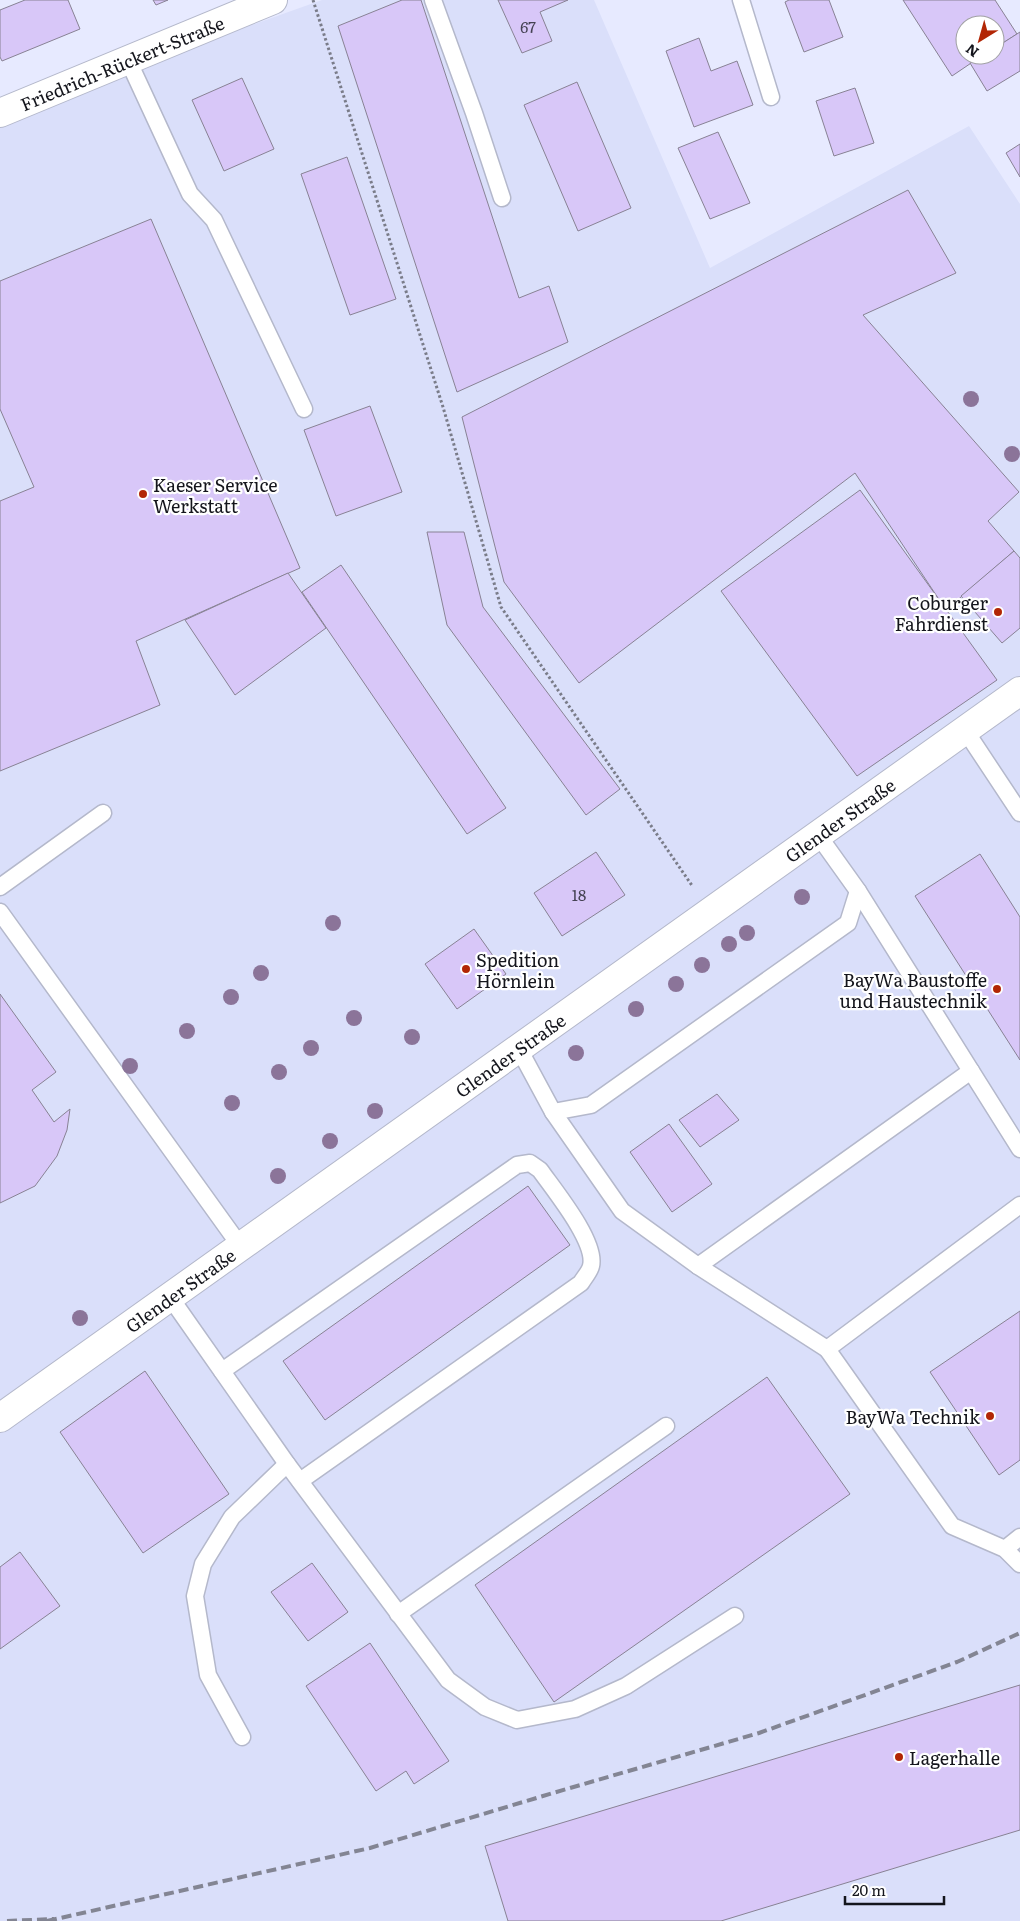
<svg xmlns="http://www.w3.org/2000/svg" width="1020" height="1921" font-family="Literata,serif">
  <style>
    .built { fill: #dadffa }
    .building { fill: #d8c7f8; stroke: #888294 }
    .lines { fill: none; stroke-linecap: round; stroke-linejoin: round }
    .lane-casing { stroke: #b4b8cb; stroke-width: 19 }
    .street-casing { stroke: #b4b8cb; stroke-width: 30 }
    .path { stroke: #7a7c89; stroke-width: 3; stroke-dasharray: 2.5 2.5; stroke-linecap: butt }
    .lane { stroke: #fff; stroke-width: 16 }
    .street { stroke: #fff; stroke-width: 28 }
    .rail { stroke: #838593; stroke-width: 4; stroke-dasharray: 10 5; stroke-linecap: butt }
    .tree { fill: #8b7499 }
    .poi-dot { fill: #b22605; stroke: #fff; stroke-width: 2 }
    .labels { text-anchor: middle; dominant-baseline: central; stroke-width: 4.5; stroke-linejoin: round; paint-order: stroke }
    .number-label { font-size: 15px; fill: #454253 }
    .street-label { font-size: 18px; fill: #14151c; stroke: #fff }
    .poi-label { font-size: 18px; fill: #14151c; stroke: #fff; text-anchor: start }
  </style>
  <rect width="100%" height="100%" fill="#e7eaff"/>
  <path class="built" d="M322,0H594L710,268L969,126L1020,204V1921H0V115Z"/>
  <g class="building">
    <path d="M25,0H68L80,29L2,61L0,57V10Z"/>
    <path d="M153,0H168L156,5Z"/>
    <path d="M402,0H421L519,298L549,286L568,342L457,392L338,26Z"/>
    <path d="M498,0H568L540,12L552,41L522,53Z"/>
    <path d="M789,0H829L843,37L804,52L785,2Z"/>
    <path d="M903,0H995L1017,34L995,48V25H965V55H983L952,76Z"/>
    <path d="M1020,32V71L987,91L970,63L983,55H995V48Z"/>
    <path d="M699,38L711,71L737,61L753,105L694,127L666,51Z"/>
    <path d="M242,78L274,149L224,171L192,100Z"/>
    <path d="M577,82L631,208L578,231L524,105Z"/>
    <path d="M855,88L874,143L834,156L816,101Z"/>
    <path d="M718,132L750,203L710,219L678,148Z"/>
    <path d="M1020,144V177L1006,153Z"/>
    <path d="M347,157L396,299L350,315L301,174Z"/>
    <path d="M908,190L956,273L863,315L1019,492L988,521L1014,551L946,610L855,473L579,683L504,582L462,417Z"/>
    <path d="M151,219L300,568L136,641L160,705L0,771V501L34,487L0,409V281Z"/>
    <path d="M370,406L402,492L336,516L304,430Z"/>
    <path d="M860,490L997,680L857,776L721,591Z"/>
    <path d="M427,532H464L483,607L620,789L586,815L447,625Z"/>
    <path d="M1014,551L1020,558V628L1002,643L961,596Z"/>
    <path d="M341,565L506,808L467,834L302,592Z"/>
    <path d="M288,573L326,628L235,695L185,620Z"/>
    <path d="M596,852L625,895L562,936L534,893Z"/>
    <path d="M980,854L1020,917V1060L915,896Z"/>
    <path d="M474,929L506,974L457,1009L425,964Z"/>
    <path d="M0,994L56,1072L32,1090L54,1122L70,1109L67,1130L57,1156L35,1186L0,1203Z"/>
    <path d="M717,1094L739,1120L700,1147L679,1120Z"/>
    <path d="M669,1124L712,1184L672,1212L630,1152Z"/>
    <path d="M528,1186L570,1245L325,1420L283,1361Z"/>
    <path d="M1020,1311V1460L999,1475L930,1372Z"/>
    <path d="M145,1371L229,1494L143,1553L60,1432Z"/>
    <path d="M767,1377L850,1494L554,1702L475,1585Z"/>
    <path d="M20,1552L60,1606L0,1649V1567Z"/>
    <path d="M312,1563L348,1612L308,1641L271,1592Z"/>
    <path d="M370,1643L449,1761L414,1784L406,1771L376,1791L306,1686Z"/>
    <path d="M1020,1685V1830L721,1921H508L485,1846Z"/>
  </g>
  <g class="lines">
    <g class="lane-casing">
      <g id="lane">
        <path d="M433,0L474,113L502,198"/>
        <path d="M741,0L771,97"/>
        <path d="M128,60L190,194L214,220L304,409"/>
        <path d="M965,730L1020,813"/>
        <path d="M0,887L103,813"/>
        <path d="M858,891L1020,1149"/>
        <path d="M0,912L241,1247"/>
        <path d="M519,1049L553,1112L591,1105L848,923L858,891L818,835"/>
        <path d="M553,1112L622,1211L698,1266L827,1349"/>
        <path d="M1020,1205L827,1349L952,1526L1005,1549L1020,1564"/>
        <path d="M698,1266L971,1071"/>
        <path d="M170,1297L287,1464L448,1680L485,1707L517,1720L575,1709L626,1686L735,1616"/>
        <path d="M222,1371L517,1165L530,1163L540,1170C554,1190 597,1242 591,1266C590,1271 584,1278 581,1283L300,1481"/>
        <path d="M1005,1549L1020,1537"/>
        <path d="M398,1614L666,1426"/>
        <path d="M242,1737L208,1675L195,1596L203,1564L232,1517L287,1464"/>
      </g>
    </g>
    <g class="street-casing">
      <g id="street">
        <path id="s1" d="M0,113L273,0"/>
        <path id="s2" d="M0,1418L1020,691"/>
      </g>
    </g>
    <path class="path" d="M313,0L443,407L501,607L693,887"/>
    <use href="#lane" class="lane"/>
    <use href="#street" class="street"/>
    <g class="rail">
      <path d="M7,1921L54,1919"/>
      <path d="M47,1921L370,1848L553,1793L759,1733L957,1662L1020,1633"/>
    </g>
  </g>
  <g class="tree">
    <circle cx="971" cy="399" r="8"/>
    <circle cx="1012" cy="454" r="8"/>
    <circle cx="802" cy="897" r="8"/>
    <circle cx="333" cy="923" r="8"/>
    <circle cx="747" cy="933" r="8"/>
    <circle cx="729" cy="944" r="8"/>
    <circle cx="702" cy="965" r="8"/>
    <circle cx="261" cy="973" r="8"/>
    <circle cx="676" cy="984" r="8"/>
    <circle cx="231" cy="997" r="8"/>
    <circle cx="636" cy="1009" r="8"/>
    <circle cx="354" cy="1018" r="8"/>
    <circle cx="187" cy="1031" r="8"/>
    <circle cx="412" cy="1037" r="8"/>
    <circle cx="311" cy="1048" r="8"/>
    <circle cx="576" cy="1053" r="8"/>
    <circle cx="130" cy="1066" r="8"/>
    <circle cx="279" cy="1072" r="8"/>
    <circle cx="232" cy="1103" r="8"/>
    <circle cx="375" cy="1111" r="8"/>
    <circle cx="330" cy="1141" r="8"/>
    <circle cx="278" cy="1176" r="8"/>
    <circle cx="80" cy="1318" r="8"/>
  </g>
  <g class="poi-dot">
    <circle cx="143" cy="494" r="5"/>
    <circle cx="998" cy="612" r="5"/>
    <circle cx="466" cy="969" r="5"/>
    <circle cx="997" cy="989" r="5"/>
    <circle cx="990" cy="1416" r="5"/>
    <circle cx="899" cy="1757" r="5"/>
  </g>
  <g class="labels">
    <g class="number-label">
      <text x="528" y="26">67</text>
      <text x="579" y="894">18</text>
    </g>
    <g class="street-label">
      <text stroke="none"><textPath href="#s1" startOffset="132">Friedrich-Rückert-Straße</textPath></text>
      <text stroke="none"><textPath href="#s2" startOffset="1031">Glender Straße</textPath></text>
      <text stroke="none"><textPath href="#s2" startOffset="626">Glender Straße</textPath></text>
      <text stroke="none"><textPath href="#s2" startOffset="221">Glender Straße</textPath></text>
    </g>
    <g class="poi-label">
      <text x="153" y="484">Kaeser Service<tspan x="153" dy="21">Werkstatt</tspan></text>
      <text x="988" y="602" text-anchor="end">Coburger<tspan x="988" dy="21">Fahrdienst</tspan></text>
      <text x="476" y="959">Spedition<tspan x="476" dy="21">Hörnlein</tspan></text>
      <text x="987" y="979" text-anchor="end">BayWa Baustoffe<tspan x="987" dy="21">und Haustechnik</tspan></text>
      <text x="980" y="1416" text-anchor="end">BayWa Technik</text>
      <text x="909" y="1757">Lagerhalle</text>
    </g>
  </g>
  <g transform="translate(980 40) rotate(217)"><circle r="24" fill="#ffffff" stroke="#a1a1a4"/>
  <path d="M0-4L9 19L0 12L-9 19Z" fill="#b22605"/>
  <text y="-8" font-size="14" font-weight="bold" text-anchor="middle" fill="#14151c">N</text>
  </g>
  <path d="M845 1896v8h99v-8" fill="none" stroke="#14151c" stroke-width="2.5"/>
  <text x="852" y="1896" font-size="15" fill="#14151c" stroke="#ffffff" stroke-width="4" paint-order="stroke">20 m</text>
</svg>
